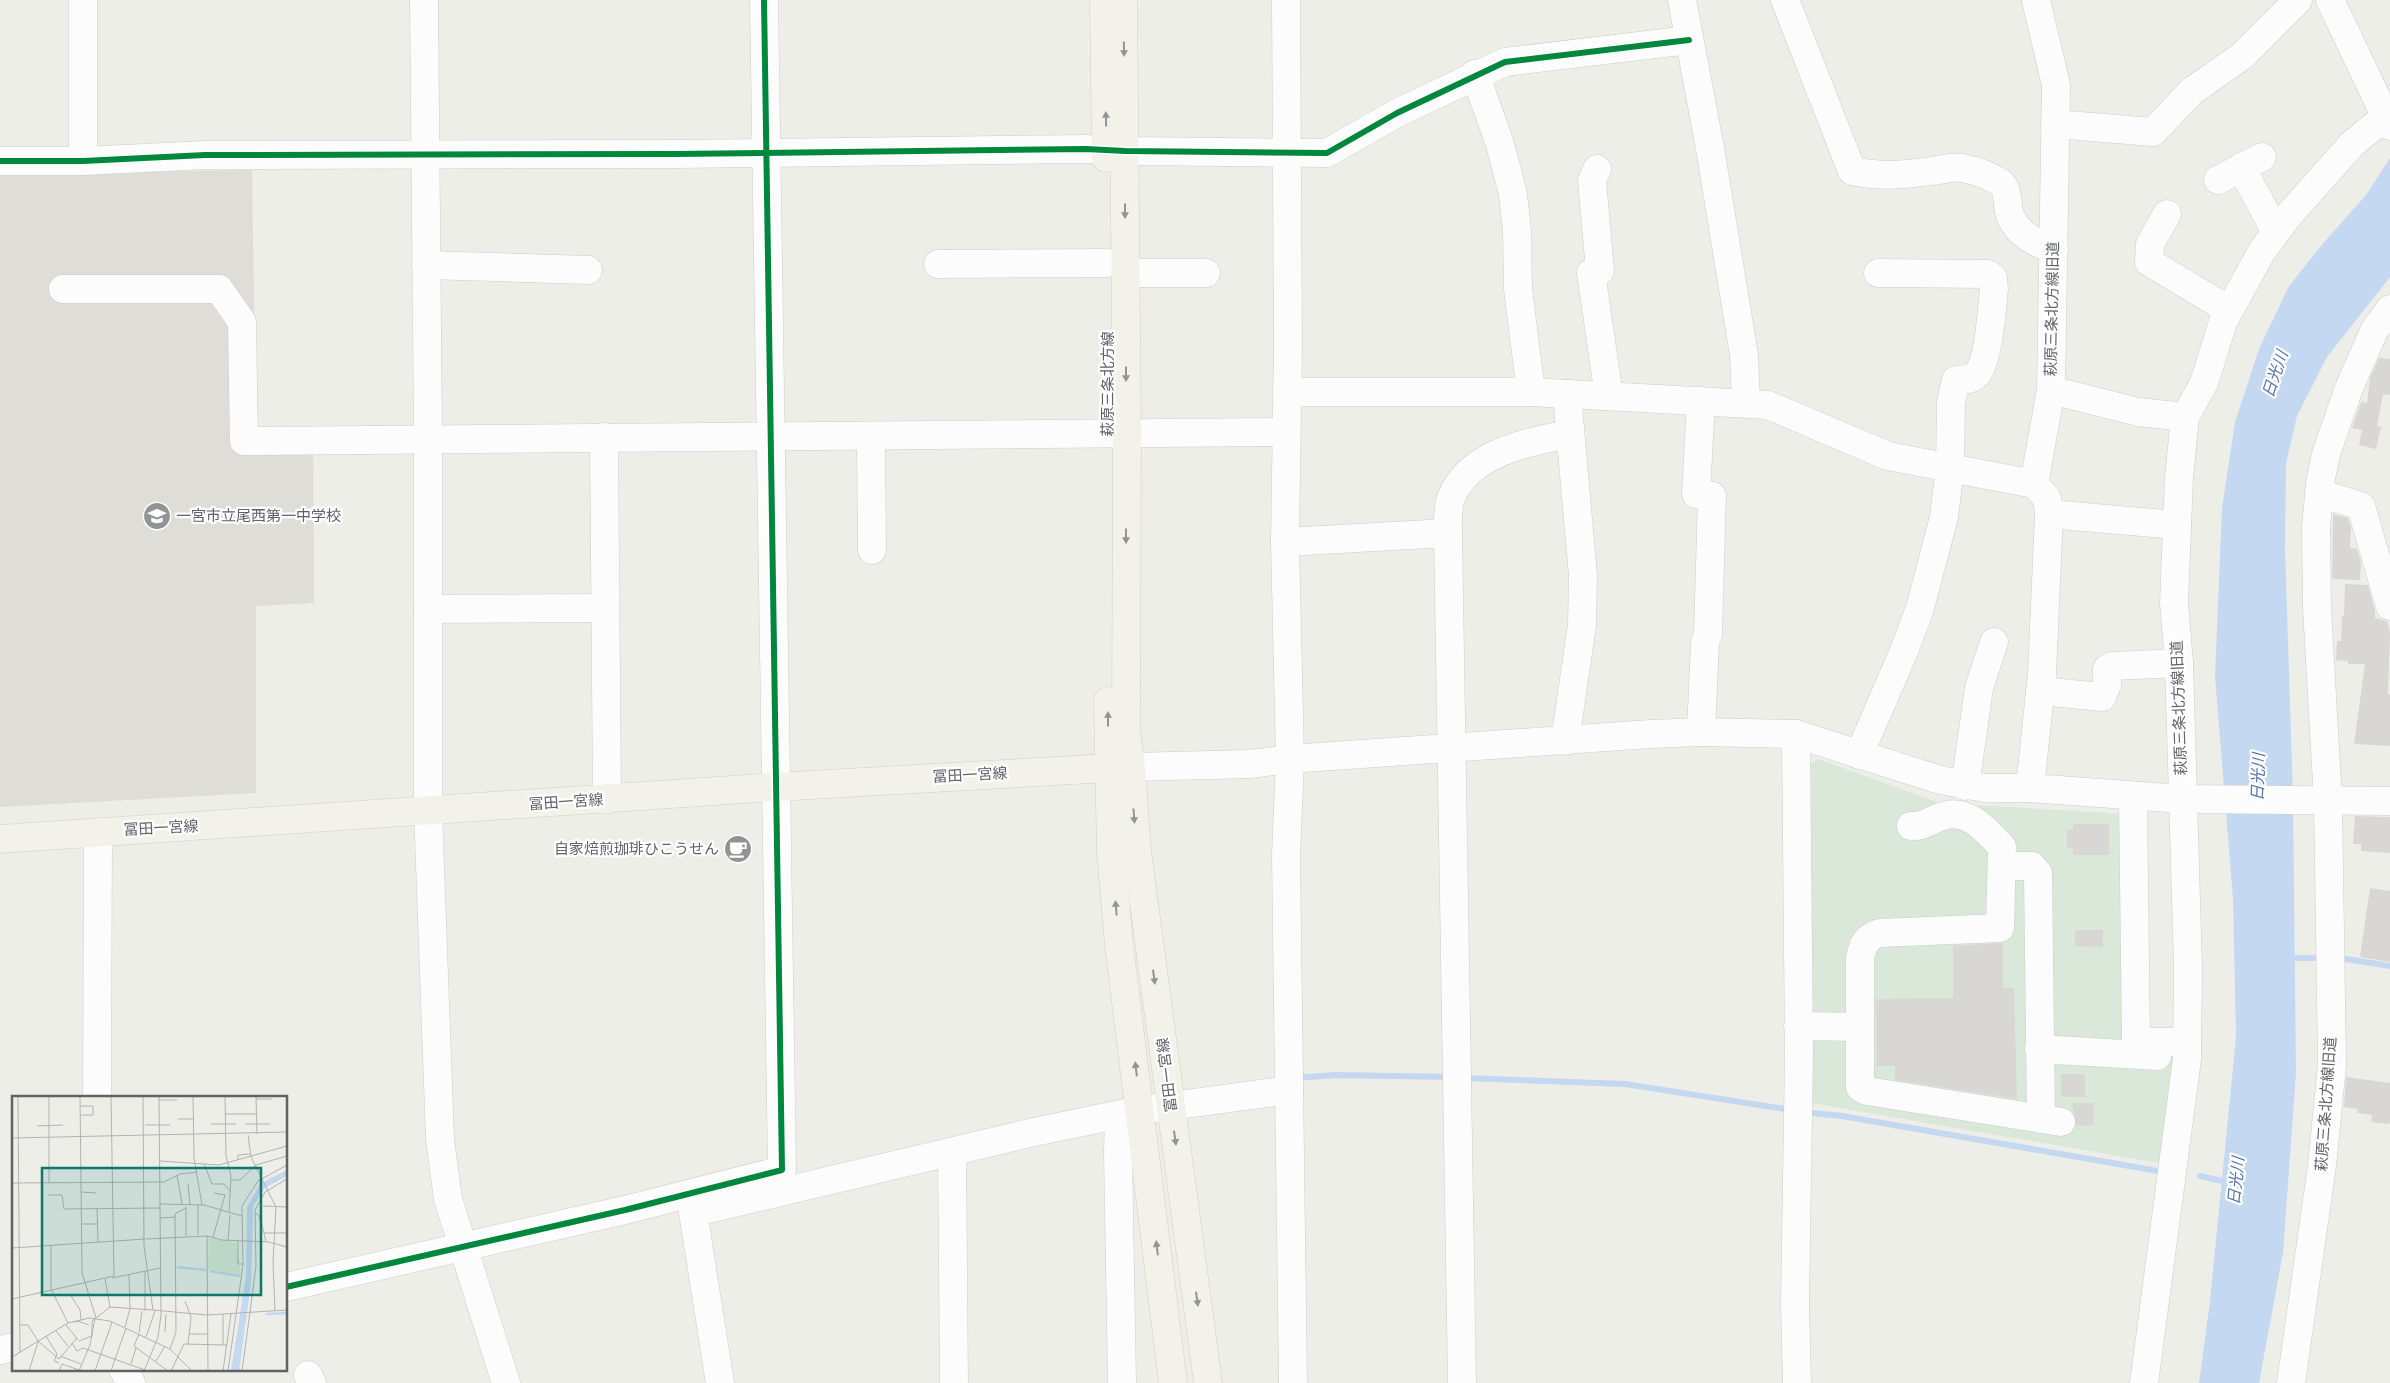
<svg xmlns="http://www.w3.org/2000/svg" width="2390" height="1383" font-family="Cabin,'Noto Sans JP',sans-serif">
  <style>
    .education { fill: #deddd8 }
    .green { fill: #dae8d9 }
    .water { fill: #c5d8f1 }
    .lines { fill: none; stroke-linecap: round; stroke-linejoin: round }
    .stream { stroke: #c5d8f1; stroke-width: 6 }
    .building { fill: #d8d7d4 }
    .minor-casing { stroke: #cccccb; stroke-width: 29 }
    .major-casing { stroke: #d2d0bb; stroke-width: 29 }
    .minor { stroke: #fcfcfc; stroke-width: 28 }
    .major { stroke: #f2f2eb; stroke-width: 28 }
    .cycleway-casing { stroke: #fff; stroke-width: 9 }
    .cycleway { stroke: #00873e; stroke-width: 6 }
    .oneway { fill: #939495 }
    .labels { text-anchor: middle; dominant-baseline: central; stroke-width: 4.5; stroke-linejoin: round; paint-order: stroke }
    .street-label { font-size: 15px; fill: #606266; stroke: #fff }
    .poi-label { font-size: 15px; fill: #606266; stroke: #fff; text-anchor: start }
    .water-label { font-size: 16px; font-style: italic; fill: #5473ad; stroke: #fff }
    .inset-river { fill: none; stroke: #c5d8f1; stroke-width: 2.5 }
    .inset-road { fill: none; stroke: #b1b2b1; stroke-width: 1 }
    .view { fill: #0f766e; fill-opacity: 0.15; stroke: #0f766e; stroke-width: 2.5 }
    .inset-edge { fill: none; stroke: #606266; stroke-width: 2.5 }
  </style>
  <rect width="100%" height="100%" fill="#eeeee9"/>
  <path class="education" d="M252,170L256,429L313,428L314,603L256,606V793L0,807V174Z"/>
  <path class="green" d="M1818,759L1940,803L2126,814L2130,1044L2176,1045L2165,1164L1811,1103L1810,765Z"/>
  <path class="water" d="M2390,158V277L2327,357L2297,416L2286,464L2285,549L2293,796L2296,1073L2283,1253L2259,1383H2199L2210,1301L2236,1037L2233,899L2215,676L2222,508L2235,422L2259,349L2289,286L2320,247L2366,195Z"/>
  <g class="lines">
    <g class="stream">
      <path d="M2287,958H2314"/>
      <path d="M2346,959L2390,966"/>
      <path d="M1296,1078L1335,1075L1451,1077"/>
      <path d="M1463,1078L1625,1084L1791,1110"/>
      <path d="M1803,1112L1842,1116L2158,1171"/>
      <path d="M2200,1176L2231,1183"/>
    </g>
  </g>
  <g class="building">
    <path d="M2379,358L2390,359V395L2383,394L2377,426L2381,427L2376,449L2359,445L2362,430L2352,428L2361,402L2367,403L2370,378Z"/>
    <path d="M2333,514L2348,518L2351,527L2350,548L2357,549L2361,562L2360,580L2332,579Z"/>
    <path d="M2345,584L2368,585L2375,611V618L2387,621L2390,632L2388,694H2390V746L2354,744L2365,664H2348V661L2336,660L2337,641H2341L2342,616H2344Z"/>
    <path d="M2355,816L2390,817V853L2361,851V844H2353Z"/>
    <path d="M2073,824H2109V855H2073V848H2067V830H2073Z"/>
    <path d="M2370,888L2390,891V962L2360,957Z"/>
    <path d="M2075,930H2103V947L2075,946Z"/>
    <path d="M2003,943V988H2014L2017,1099L1895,1080V1066H1877L1876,999L1953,998V946Z"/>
    <rect x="2061" y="1074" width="24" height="23"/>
    <path d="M2346,1077L2390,1083V1122L2388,1124L2371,1122L2372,1115L2357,1113L2358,1109L2344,1107Z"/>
    <path d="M2072,1103H2093L2094,1125L2076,1126Z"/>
  </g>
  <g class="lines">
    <g class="minor-casing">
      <g id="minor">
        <path d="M83,0V161"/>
        <path d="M424,0L428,438V810L440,1139L448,1199L506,1383"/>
        <path d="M1286,0L1288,345L1285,542L1290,759L1286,856L1293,1383"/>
        <path d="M1682,0L1710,148L1744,355L1746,403"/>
        <path d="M1785,0L1852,171C1880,177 1903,175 1931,171C1941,170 1953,166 1962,168C1973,170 1988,175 1998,181C2010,187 2006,204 2010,215C2018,235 2035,243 2054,249"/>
        <path d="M2330,0L2390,126"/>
        <path d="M1475,74L1500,144L1513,194L1517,231L1518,289L1531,392"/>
        <path d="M2055,124L2153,132L2192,91L2242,56L2298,0"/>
        <path d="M0,161H83L205,155L674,154L1086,149L1125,151L1327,153L1397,113L1505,62L1689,40"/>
        <path d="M2241,167L2276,232"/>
        <path d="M1597,169L1592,180L1600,271L1591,273L1609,396"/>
        <path d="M2218,180L2262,157"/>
        <path d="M2167,214L2150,244L2149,262L2229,310"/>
        <path d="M938,264L1107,263"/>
        <path d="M426,265L588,270"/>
        <path d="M1126,273H1206"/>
        <path d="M63,289H219L242,322L244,441L1286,432"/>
        <path d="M2051,390L2138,412L2185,417"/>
        <path d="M1287,392H1531L1768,405L1888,456L2034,484L2047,498L2049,514L2177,525"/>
        <path d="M1701,401L1696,494L1712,496L1708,634L1705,642L1701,732"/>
        <path d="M871,436L872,550"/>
        <path d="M604,437L607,799"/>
        <path d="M2034,484L2051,390L2056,85L2036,0"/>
        <path d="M2319,493L2361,506L2390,606"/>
        <path d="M1285,542L1448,533"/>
        <path d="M428,609L605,608"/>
        <path d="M2040,691L2102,697L2107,684V669L2112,666L2179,663"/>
        <path d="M1796,734L1799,1052L1795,1305L1797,1383"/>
        <path d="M1565,741L1582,625L1583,576L1567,394"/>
        <path d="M1859,755L1904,651L1920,608L1944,517L1950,468L1951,402L1956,380C1963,380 1969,380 1975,376C1989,365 1992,307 1994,289L1993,278L1988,274L1878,273"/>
        <path d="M1131,767L1250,764L1290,759L1650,734L1701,732L1796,734L1940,780L1985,788H2030L2182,799L2390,801"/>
        <path d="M1965,786L1979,688L1994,642"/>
        <path d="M2030,788L2042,674L2049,514"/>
        <path d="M2133,797L2136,1042H2187"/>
        <path d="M1911,826C1925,826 1927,822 1940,817C1966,806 1986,830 2002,847L2000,928L1880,933C1866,937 1863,944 1860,958V1087L1867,1091L2061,1122"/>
        <path d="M2002,866H2032L2038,873L2041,1119"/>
        <path d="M1798,1026L1860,1027"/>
        <path d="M2039,1049L2157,1056"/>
        <path d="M97,1097L98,832"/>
        <path d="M1119,1115L1118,1153L1122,1383"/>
        <path d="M952,1152L954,1383"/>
        <path d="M700,1211L1034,1132L1141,1110L1289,1090"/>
        <path d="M693,1212L720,1383"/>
        <path d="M286,1287L625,1210L782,1170L764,0"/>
        <path d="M0,1350L14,1347"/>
        <path d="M123,1369L131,1383"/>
        <path d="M308,1375L312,1383"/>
        <path d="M1462,1383L1448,533C1448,522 1447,508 1451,498C1469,453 1527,442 1569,434"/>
        <path d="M2144,1383L2187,1059L2188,967L2179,663L2174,603L2179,478L2185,417L2204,383L2223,322L2262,251L2289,215L2352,144L2390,113"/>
        <path d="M2291,1383L2322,1166L2332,1065L2328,801L2317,608L2316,528L2320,483L2326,454L2349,388L2374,331L2390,309"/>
      </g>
    </g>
    <g class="major-casing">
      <g id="major">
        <path d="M1104,0L1106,158"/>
        <path d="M1123,0L1127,434L1126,729L1131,767L1137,851L1208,1383"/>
        <path d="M1108,701L1111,852L1119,945L1173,1383"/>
        <path d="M0,839L775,787L1126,767"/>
      </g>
    </g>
    <use href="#minor" class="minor"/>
    <use href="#major" class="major"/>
    <g class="cycleway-casing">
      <g id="cycleway">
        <path d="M0,161H83L205,155L674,154L1086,149L1125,151L1327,153L1397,113L1505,62L1689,40"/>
        <path d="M286,1287L625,1210L782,1170L764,0"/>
      </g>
    </g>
    <use href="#cycleway" class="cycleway"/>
  </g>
  <defs><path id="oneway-solid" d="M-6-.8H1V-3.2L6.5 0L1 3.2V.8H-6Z" transform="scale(1.25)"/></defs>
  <g class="oneway">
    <use href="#oneway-solid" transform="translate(1124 49) rotate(89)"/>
    <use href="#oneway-solid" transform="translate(1106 119) rotate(-91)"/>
    <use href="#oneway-solid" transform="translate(1125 211) rotate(90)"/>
    <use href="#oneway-solid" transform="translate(1126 374) rotate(90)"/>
    <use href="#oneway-solid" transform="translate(1126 536) rotate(90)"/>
    <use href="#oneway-solid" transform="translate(1108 719) rotate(-90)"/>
    <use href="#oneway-solid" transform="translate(1134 816) rotate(86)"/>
    <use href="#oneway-solid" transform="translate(1116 908) rotate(-95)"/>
    <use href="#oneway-solid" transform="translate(1154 977) rotate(82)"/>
    <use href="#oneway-solid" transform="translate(1136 1069) rotate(-97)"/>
    <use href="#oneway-solid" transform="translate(1175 1138) rotate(82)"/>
    <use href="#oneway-solid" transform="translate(1157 1248) rotate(-97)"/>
    <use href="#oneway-solid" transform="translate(1197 1299) rotate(82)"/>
  </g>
  <defs>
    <g id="school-disc" transform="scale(1.4375)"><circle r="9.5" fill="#929394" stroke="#fff"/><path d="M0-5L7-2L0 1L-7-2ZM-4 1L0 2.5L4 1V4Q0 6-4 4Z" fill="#fff"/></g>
    <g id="cafe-disc" transform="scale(1.4375)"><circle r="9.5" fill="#929394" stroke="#fff"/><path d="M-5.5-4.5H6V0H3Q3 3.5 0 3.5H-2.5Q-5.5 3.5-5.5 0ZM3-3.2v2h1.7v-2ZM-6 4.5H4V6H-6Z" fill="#fff"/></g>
  </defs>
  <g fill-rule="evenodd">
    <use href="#school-disc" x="157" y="516"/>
    <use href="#cafe-disc" x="738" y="849"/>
  </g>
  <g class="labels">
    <g class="street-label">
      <text transform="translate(2052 309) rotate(-89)">萩原三条北方線旧道</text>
      <text transform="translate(1108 384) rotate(-90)">萩原三条北方線</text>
      <text transform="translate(2179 708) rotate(-92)">萩原三条北方線旧道</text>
      <text transform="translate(970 775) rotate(-3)">冨田一宮線</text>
      <text transform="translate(566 802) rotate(-4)">冨田一宮線</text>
      <text transform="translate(161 828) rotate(-3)">冨田一宮線</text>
      <text transform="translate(1167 1075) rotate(-97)">富田一宮線</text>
      <text transform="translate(2326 1104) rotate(-86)">萩原三条北方線旧道</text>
    </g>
    <g class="poi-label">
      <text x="176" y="516">一宮市立尾西第一中学校</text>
      <text x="719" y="849" text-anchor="end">自家焙煎珈琲ひこうせん</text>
    </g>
    <g class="water-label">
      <text transform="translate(2275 374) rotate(-71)">日光川</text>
      <text transform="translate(2258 777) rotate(-88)">日光川</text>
      <text transform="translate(2236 1181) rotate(-84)">日光川</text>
    </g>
  </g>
  <g transform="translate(12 1096)">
    <rect width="275" height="275" fill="#eeeee9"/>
    <path d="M197,142L225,147L229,179L196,173Z" fill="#dae8d9"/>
    <path d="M275,74V80L253,92L241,110L239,187L227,275H219L234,180L235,111L249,87Z" fill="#c5d8f1"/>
    <path class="inset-river" d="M165,171L194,174M198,175L228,180M254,218L275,217"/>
    <path class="inset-road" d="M6,0L8,256M37,0V87M68,0L70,177L84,222M131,0L132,150L141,214M181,0L182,62L190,109M213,0L214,60L219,80L217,117M244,0L245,38M244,3H260M147,4H165M69,10H81V19H69M213,18H244M166,23H182M199,28H224M233,28H258M133,29H158M25,30L51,29M236,39L239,61L264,111L261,166L263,215M0,42L275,36M226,64V59L238,58M148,65L207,69L275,50M192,68L200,88H212L218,95M165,79L170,108M219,84H228L244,69L275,60M0,87L152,86L168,78L185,76M176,88L178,109M69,96L84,97M36,99H50L52,113L148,112M148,108L192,109L230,120M186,109V139M251,110L275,111M85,112L86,146M243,117L247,119L252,137M148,122L163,121M69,128H85M174,140V111M195,140L196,275M201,141L213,99L202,97M134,143L195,140L210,144L257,146L275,151M216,145L218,119M226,145V168H231M254,146L252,137H275M39,149V193L56,227M0,152L133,143M133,175V215M100,182L148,172M93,183L98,211M58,198L68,214L69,224M0,203L102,180L99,0M173,205L179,221L176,248M141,214L195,219L275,214M238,216L244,170L243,114L253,96L275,83M211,218V249M61,226L77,222L98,225L158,253L180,275M8,229H16L26,245L47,263L65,242M54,229L66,244M113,231L118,213L117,178M44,235L56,250M153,236L154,218M127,237L130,215M127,238L122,250L156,275M177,238H196M34,240L45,258L42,265L47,267M134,241L143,215M67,245L80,240V225L98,211L141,214M60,247L65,255L71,252L133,274M158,253L164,236L163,118L174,112M48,260L69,268M0,261L56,227L65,225L77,229M144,265L153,250M119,268L124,252M17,275L26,246M47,275L50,268L67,274M67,275L78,249L83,222M83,275L100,226M99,275L114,232M132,275L146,241L149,219L147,0M159,275L172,248L215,249M211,275L219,218M216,275L231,169L230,110L246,85L275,69M230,275L238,216"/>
    <path class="view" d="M30,72H249V199H30Z"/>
    <rect width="275" height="275" class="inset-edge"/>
  </g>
</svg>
